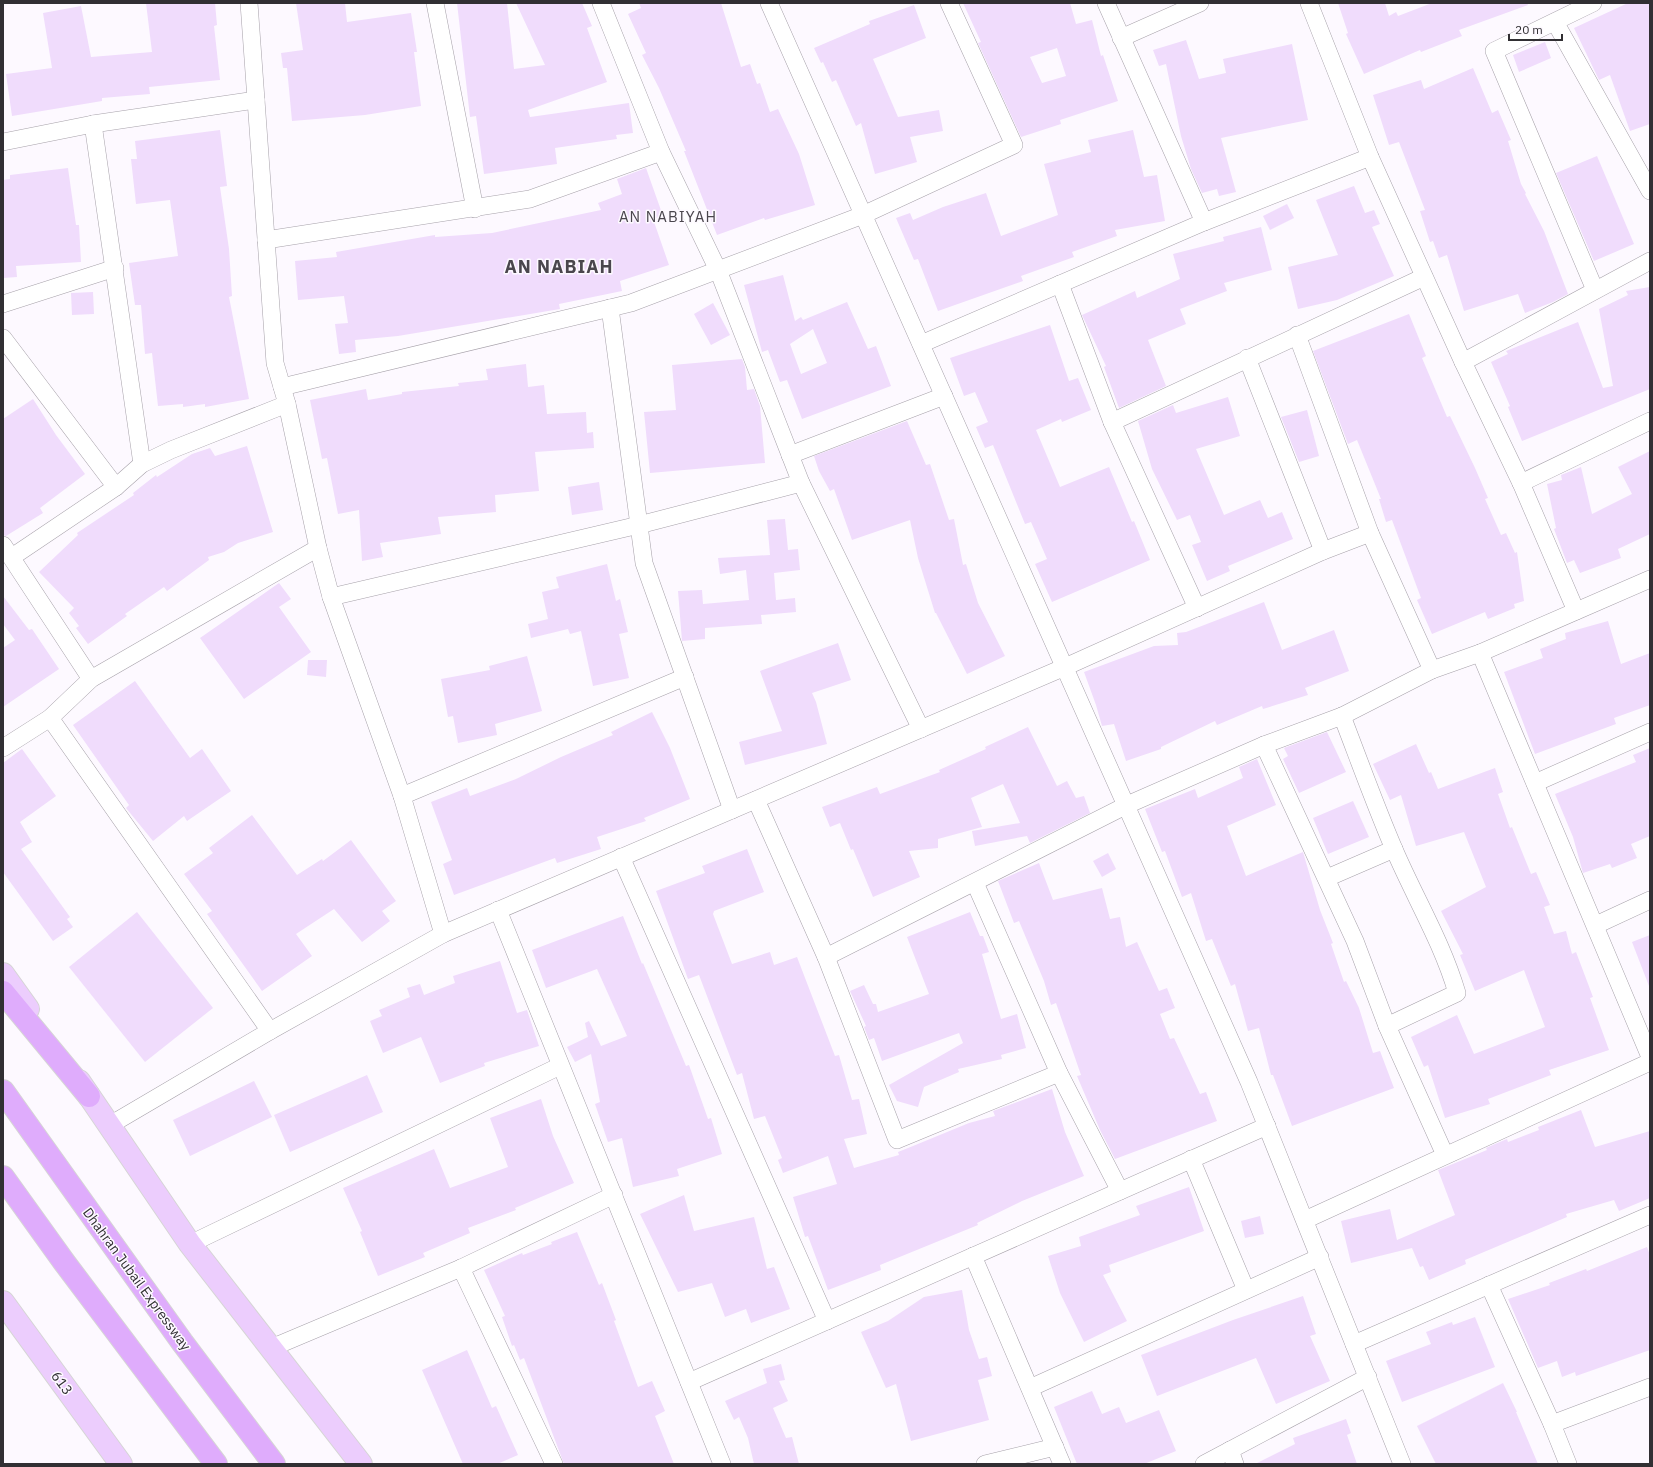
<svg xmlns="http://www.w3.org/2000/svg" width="1653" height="1467" font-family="'IBM Plex Sans',sans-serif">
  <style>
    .building { fill: #f0dcfc; fill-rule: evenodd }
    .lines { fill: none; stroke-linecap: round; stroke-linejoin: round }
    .minor-casing { stroke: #a7a2aa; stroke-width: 18 }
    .major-casing { stroke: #d6d5d6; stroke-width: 24 }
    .highway-casing { stroke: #d6d5d6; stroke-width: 24 }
    .minor { stroke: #fff; stroke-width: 17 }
    .major { stroke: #eccdfd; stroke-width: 22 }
    .highway { stroke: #dfacfc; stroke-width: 22 }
    .labels { text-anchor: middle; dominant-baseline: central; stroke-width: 3; stroke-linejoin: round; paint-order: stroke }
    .street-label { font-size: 14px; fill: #312f33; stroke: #fdf9ff }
    .neighbourhood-label { font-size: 15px; letter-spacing: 1px; fill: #4a464d; stroke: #fdf9ff }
    .district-label { font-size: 18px; font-weight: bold; letter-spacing: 1px; fill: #4a464d; stroke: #fdf9ff }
  </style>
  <rect width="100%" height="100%" fill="#fdf9ff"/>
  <g class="building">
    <path d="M146,3H215L217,25L214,26L220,80L149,87L150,94L102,98V101L12,116L6,74L52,68L43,13L81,6L91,57L152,52Z"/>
    <path d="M296,3H345L347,22L411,13L417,52H414L421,106L365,115L292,121L287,68H283L281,53L303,50Z"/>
    <path d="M457,3H507L514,69L545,65L516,3H582L592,26L587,28L607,82L528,110L530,117L629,103L633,133L616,135L617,139L555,148L557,164L484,174L476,116L470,117Z"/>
    <path d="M639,3H721L741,67L750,64L757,84L760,83L770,112L778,109L799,154L815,205L765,220L764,218L717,235L684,151H686L659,88L642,55L646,53L628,14L641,8Z"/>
    <path d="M963,3H1070L1076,24L1092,20L1101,56L1103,55L1118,101L1060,120L1061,124L1021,137L978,43L981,42ZM1057,48L1066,76L1042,83L1030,57Z"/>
    <path d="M1338,3H1385L1389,16L1396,12L1398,16L1432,3H1527L1528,5L1459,30L1462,36L1421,52L1420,50L1364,74L1346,34L1348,33Z"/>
    <path d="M1628,3H1650V124L1630,131L1610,75L1599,80L1574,28Z"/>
    <path d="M914,5L926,38L873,59L898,117L939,110L943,131L910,137L917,162L875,174L861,123L856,126L836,80L832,82L823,62L821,63L814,48L870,24L869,21Z"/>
    <path d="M1186,40L1199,79L1226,73L1223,59L1292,44L1308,120L1221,138L1236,192L1219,196L1217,189L1202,193L1191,169L1181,136L1166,64L1159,66L1153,50Z"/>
    <path d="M1545,42L1551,58L1519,72L1513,55Z"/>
    <path d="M1473,68L1492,113L1498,110L1511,140L1508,141L1521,184L1526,193L1525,194L1544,231L1568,294L1553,302L1525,313L1518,294L1464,311L1447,255L1439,258L1433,241L1430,242L1420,211L1425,210L1399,142L1389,145L1373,95L1421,80L1424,89Z"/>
    <path d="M220,130L227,186L220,187L229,249L232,296L229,297L249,399L205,407V404L183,407V404L158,406L152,353L145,354L141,305H135L129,263L178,256L170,200L136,204L131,159H137L135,141Z"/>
    <path d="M1133,130L1144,177L1157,175L1165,221L1115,230L1117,236L1072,252L1074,257L1021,276L1023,281L938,311L918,259L914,260L896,218L910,213L913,220L943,207L986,193L1001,236L1058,215L1044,164L1091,152L1088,140Z"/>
    <path d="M1597,156L1634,244L1594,261L1556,173Z"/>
    <path d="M68,168L76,225H79L81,262L16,266L17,277L3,278V180L10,179V175Z"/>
    <path d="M646,168L663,216L653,219L669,265L620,281L622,291L559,304L560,309L398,336L355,340L356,352L339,354L335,324L348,323L344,296L298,300L295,261L337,257L336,252L435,235V237L492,233L601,210L598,203L622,194L617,179Z"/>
    <path d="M1354,186L1365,213L1374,210L1380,224L1372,227L1394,276L1337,300L1298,309L1288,267L1338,255L1316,200Z"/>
    <path d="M1287,204L1294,218L1270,230L1263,216Z"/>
    <path d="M1261,227L1272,270L1224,283L1227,291L1180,309L1186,324L1148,340L1166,386L1119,408L1104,367L1106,366L1082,315L1135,291L1137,298L1180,279L1173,254L1224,241L1223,237Z"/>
    <path d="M783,275L795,321L801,317L803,320L847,302L868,349L876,346L891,386L802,419L787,380L780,382L768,350L762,352L744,285ZM813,329L827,363L801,374L790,344Z"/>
    <path d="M1650,287V389L1522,441L1508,407L1510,406L1491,362L1508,354L1506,351L1578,322L1603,388L1613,386L1599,309L1628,295L1626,291Z"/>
    <path d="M93,292L94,314L72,315L71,293Z"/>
    <path d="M713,303L730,335L711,345L694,314Z"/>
    <path d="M1409,314L1426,356L1422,358L1447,417L1450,416L1475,468L1488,498L1485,499L1501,535L1506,533L1515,553L1517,552L1524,601L1514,604L1515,608L1488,619L1485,612L1432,634L1417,600L1421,598L1392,520L1386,522L1379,499H1381L1357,440L1348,444L1313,351Z"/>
    <path d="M1050,325L1069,381L1078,378L1091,410L1062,422L1061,419L1036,430L1060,487L1109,467L1132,522L1134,521L1150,560L1052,602L1035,564L1047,559L1031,522L1025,524L993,445L985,448L976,427L988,422L975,392L964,396L950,358Z"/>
    <path d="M742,359L745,367L747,390L754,389L760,406L765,463L650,473L644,412L676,410L672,365Z"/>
    <path d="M526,364L528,387L544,385L547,414L586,412L587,433L593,432L594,448L535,452L539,491L495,495L496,512L438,517L441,534L380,543L383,557L362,561L359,510L338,514L327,458L322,459L310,400L366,389L368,400L402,394V392L459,386L458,383L488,380L486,369Z"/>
    <path d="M1228,397L1240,436L1196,449L1224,515L1260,500L1268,518L1282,512L1293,539L1228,566L1230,571L1207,581L1192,545L1201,542L1190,515L1177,520L1152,469L1138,421L1173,405L1176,413Z"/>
    <path d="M33,399L56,435L85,474L40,508L43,513L6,536L3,535V419Z"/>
    <path d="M1307,410L1319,456L1299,462L1281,417Z"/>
    <path d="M907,421L926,465L930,464L949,520L954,519L963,565L966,564L978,603L1005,656L967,674L936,613H935L918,558L910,520L852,540L834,489L830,491L819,471L814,456Z"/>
    <path d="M247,446L273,532L238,543L224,552L208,557L209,560L167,591L164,587L125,614L127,616L88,644L76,628L79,626L69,613L74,608L39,572L78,535L77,533L134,495L133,493L156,475L157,477L192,454L210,448L215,456Z"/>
    <path d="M1650,451V534L1618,549L1621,558L1580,573L1574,560L1567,563L1554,529L1556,528L1547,484L1562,480L1561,475L1581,467L1592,514L1632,494L1618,467Z"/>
    <path d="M599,482L603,510L572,515L568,487Z"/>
    <path d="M785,519L788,550L798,549L800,570L774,573L776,600L795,598L796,612L761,615L762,624L705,628V639L682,641L678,591L702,590L703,604L749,600L746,570L720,574L718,558L770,555L767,520Z"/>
    <path d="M607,564L616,601L620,599L628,632L619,634L629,678L593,686L581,631L570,634L568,629L531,638L528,624L548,619L542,592L559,588L556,577Z"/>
    <path d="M279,583L291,599L279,607L311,652L244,699L200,638Z"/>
    <path d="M3,596L29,630L32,629L59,669L3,707V648L15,640L3,624Z"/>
    <path d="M1264,602L1282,650L1334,630L1349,671L1305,688L1308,695L1263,709L1262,706L1217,725L1215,721L1161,747V749L1126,761L1114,724L1102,726L1096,705L1084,672L1154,646L1178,645L1177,633L1186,632Z"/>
    <path d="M1608,621L1621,664L1650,653V705L1614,718L1616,724L1535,754L1504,672L1543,658L1540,649L1566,639L1565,633Z"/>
    <path d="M838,643L851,680L812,693L816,702L827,744L745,765L739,742L782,731L760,671Z"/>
    <path d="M527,656L542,711L495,724L497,735L458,743L453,716L448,717L441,679L490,670L489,666Z"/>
    <path d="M308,660H327L326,677L307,675Z"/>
    <path d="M135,681L190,758L202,749L231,791L187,821L184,816L153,841L126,808L129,805L73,725Z"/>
    <path d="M652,712L670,748L690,799L644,818L646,821L597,837L601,849L557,863L555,858L454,895L443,864L452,860L431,802L467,788L470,796L516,779L561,757L613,735L611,732Z"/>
    <path d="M1028,727L1057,786L1067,781L1076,798L1084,796L1090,813L1030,843L1027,836L975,846L972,831L1020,823L1003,784L971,798L982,827L938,839V848L909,851L920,877L873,897L853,849L851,850L840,823L830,827L822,807L877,787L880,794L940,772L939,770L986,749L985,747Z"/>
    <path d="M1327,732L1346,772L1299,793L1283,759L1288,756L1284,748Z"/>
    <path d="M1416,744L1429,773L1431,772L1438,789L1495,768L1503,792L1498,794L1510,828L1512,827L1531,874L1536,872L1550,905L1544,907L1554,934L1566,931L1572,954L1576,952L1593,997L1590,998L1609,1050L1549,1070L1551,1075L1488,1099L1490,1104L1445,1118L1428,1065L1424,1067L1411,1037L1457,1015L1474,1054L1545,1027L1524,970L1475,991L1460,955L1463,954L1441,911L1486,887L1464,832L1416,846L1401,795L1390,800L1373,764Z"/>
    <path d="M1650,748V836L1631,844L1637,858L1612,868L1610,864L1583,873L1573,837L1555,794L1636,762L1633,755Z"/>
    <path d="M22,749L56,796L20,822L32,842L21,849L70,917L67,919L73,927L53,941L3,872V763Z"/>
    <path d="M1257,759L1276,805L1227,826L1246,876L1303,852L1320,910L1333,943L1331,944L1344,982L1346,981L1359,1008L1373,1053L1380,1051L1394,1088L1292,1126L1273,1075H1271L1259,1028L1248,1031L1235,984L1231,986L1212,939L1206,941L1191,893L1182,897L1165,851L1162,852L1145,809L1195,789L1198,798L1243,778L1239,767Z"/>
    <path d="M1353,801L1369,837L1328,854L1313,818Z"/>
    <path d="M252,815L297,875L322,859L323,861L351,840L396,901L382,911L390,921L362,942L334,909L296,934L312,956L262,991L207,914L212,911L184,874L213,853L209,848Z"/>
    <path d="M747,849L764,892L714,911L713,914L732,964L770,952L774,965L797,957L835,1056L839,1055L852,1100L859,1099L867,1134L844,1139L854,1168L899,1155L898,1152L913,1146L969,1123L995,1116L993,1111L1052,1089L1065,1132L1084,1176L1022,1201L977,1223L978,1225L880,1265L881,1270L828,1290L808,1236L805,1237L793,1197L837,1184L828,1156L783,1173L778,1160L782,1158L765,1116L754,1119L742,1073L737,1075L699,975L688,979L656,891L705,873L702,866Z"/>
    <path d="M1108,853L1116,869L1102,877L1093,861Z"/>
    <path d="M1039,863L1053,900L1102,888L1110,919L1120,917L1126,947L1137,942L1159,991L1167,988L1175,1008L1160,1014L1170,1039L1174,1038L1200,1094L1206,1092L1217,1121L1115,1159L1100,1130L1077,1076L1081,1075L1056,1003L1051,1005L1044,981L1019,921L1014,923L998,881Z"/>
    <path d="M137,912L213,1008L145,1062L69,967Z"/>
    <path d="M970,912L980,936H983L989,952L982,954L1001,1019L1017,1014L1026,1048L1001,1055L1002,1059L958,1069L959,1072L924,1087L918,1107L897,1101L889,1085L963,1043L959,1033L882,1061L874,1038L869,1040L864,1027L866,1026L850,991L864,985L873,1004H876L878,1012L929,994L907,937Z"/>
    <path d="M623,916L642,964L643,963L686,1066L689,1065L708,1119L711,1118L722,1154L677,1169L679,1176L633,1187L622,1138L608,1142L595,1104L600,1102L591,1054L575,1062L567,1047L588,1037L585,1023L589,1021L601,1046L627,1036L597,969L546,988L532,950Z"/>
    <path d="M1650,935V986H1649L1632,942Z"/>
    <path d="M500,961L517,1013L527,1010L539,1046L484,1063L485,1066L440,1083L421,1037L383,1053L370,1021L382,1016L379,1010L410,997L407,988L420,984L424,995L455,983L453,976Z"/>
    <path d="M367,1075L383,1112L290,1152L274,1115Z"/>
    <path d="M254,1081L272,1117L190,1156L173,1120Z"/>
    <path d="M541,1099L553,1136L574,1183L515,1208L516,1210L468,1228L470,1233L423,1253L425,1257L378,1276L360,1232L362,1231L343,1188L434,1149L450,1188L508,1167L490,1118Z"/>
    <path d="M1581,1110L1595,1147L1650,1131V1198L1619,1211L1614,1200L1566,1214L1567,1217L1465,1260L1466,1264L1429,1280L1423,1266L1420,1267L1412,1248L1351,1263L1341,1221L1390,1209L1397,1240L1455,1215L1438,1170L1487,1150L1486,1148L1495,1144L1507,1139L1508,1142L1539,1130L1538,1127Z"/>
    <path d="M1189,1187L1204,1231L1109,1265L1111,1272L1103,1275L1127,1321L1084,1342L1060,1293L1048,1256L1081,1246L1079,1237L1140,1215L1136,1206Z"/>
    <path d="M684,1195L694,1231L754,1217L767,1269L774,1267L790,1309L751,1323L746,1309L725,1317L712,1283L678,1292L640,1214Z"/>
    <path d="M1260,1216L1264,1234L1245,1238L1241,1221Z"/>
    <path d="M577,1232L599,1285L602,1283L616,1320L614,1321L638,1387L652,1381L665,1411L655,1416L674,1464H564L524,1358L520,1360L514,1345L512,1346L502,1317L505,1316L484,1270L522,1253L523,1255L552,1244L551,1242Z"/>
    <path d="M1647,1247L1650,1255V1350L1576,1376L1575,1372L1562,1377L1557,1361L1538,1368L1508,1299L1550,1285L1549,1283L1586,1269L1587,1271Z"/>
    <path d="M962,1290L969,1330L979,1359L987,1357L992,1376L978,1380L989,1420L911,1441L896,1384L886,1388L861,1332L888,1321L924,1297Z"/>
    <path d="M1303,1296L1316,1334L1310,1336L1330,1381L1276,1404L1256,1358L1157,1396L1141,1355L1233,1320Z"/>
    <path d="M1475,1317L1495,1367L1402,1402L1386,1361L1431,1344L1426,1332L1452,1322L1453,1325Z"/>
    <path d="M467,1350L492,1408L496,1406L518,1455L497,1464H463L422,1370Z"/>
    <path d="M781,1364L785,1380L779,1381L788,1401L773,1408L786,1438L792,1437L799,1464H754L748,1438L739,1417L734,1420L725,1401L767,1383L763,1369Z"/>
    <path d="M1503,1383L1517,1412H1516L1538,1464H1436L1417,1426Z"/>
    <path d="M1092,1391L1102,1414L1119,1407L1126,1423L1159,1410L1176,1451L1144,1464H1077L1054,1407Z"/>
    <path d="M1346,1419L1351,1433L1347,1435L1357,1464H1255L1295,1444L1293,1438Z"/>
  </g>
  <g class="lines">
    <g class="minor-casing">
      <g id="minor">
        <path d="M249,3L275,363L287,404L318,548L331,597L402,796L443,934"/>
        <path d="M435,3L475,209"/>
        <path d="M601,3L661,152L718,270L801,483L921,729"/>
        <path d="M769,3L1249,1082L1402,1464"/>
        <path d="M1106,3L1204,222"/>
        <path d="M1309,3L1370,157L1463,362L1521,483L1576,611"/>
        <path d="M1593,3L1494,51L1595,290"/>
        <path d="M1555,22L1650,191"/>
        <path d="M1121,38L1200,3"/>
        <path d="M93,124L142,464"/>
        <path d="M3,142L93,124L256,100"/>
        <path d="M266,240L530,199L661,152"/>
        <path d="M1060,284L1112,422L1197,608"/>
        <path d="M3,304L115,268"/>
        <path d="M610,308L644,563L732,810"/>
        <path d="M1297,335L1370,533L1432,670"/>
        <path d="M3,338L116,487"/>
        <path d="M921,344L1204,222L1370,157"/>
        <path d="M1247,358L1323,551"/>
        <path d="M1463,362L1650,261"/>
        <path d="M282,387L631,303L863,215L1014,145L949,3"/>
        <path d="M1112,422L1424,277"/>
        <path d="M790,455L944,396"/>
        <path d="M1521,483L1650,421"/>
        <path d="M3,545L91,679"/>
        <path d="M12,557L116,487L142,464L171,450L287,404"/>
        <path d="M331,597L639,525L801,483"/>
        <path d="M1480,653L1650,1057"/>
        <path d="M1342,716C1359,760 1375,805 1394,849C1415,898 1442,942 1457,993L1387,1026"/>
        <path d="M50,718L270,1031"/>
        <path d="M1264,745L1355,941L1387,1026L1445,1155"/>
        <path d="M3,748L50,718L91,679L318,548"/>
        <path d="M1535,783L1650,732"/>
        <path d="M402,796L685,677"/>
        <path d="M756,800L826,957L897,1140L1059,1073"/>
        <path d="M621,857L827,1321"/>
        <path d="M1327,878L1394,849"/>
        <path d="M975,883L1059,1073L1120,1191"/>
        <path d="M498,910L722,1464"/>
        <path d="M1596,925L1650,900"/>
        <path d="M826,957L1127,805L1264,745L1342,716L1432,670L1480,653L1650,579"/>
        <path d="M110,1125L270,1031L443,934L1065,667L1323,551L1370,533"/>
        <path d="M1191,1159L1246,1290"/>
        <path d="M1305,1220L1650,1062"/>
        <path d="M190,1244L560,1066"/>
        <path d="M973,1256L1062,1464"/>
        <path d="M461,1268L554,1464"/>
        <path d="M1489,1285L1552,1424L1568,1464"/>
        <path d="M1354,1344L1650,1215"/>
        <path d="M271,1348L461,1268L614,1195"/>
        <path d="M689,1382L1267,1126"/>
        <path d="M1030,1388L1320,1257"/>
        <path d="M1552,1424L1650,1387"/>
        <path d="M1230,1450L1235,1464"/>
        <path d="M985,1464L1055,1447"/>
        <path d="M1204,1464L1368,1377"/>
      </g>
    </g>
    <g class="major-casing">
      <g id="major">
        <path d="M3,974L28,1009"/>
        <path d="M79,1081L190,1244L361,1464"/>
        <path d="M3,1302L121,1464"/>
      </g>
    </g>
    <g class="highway-casing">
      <g id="highway">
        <path d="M3,992L89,1096"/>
        <path d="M3,1091L182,1342L274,1464"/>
        <path d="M3,1177L64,1262L216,1464"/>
      </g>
    </g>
    <use href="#minor" class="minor"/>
    <use href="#major" class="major"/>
    <use href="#highway" class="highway"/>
  </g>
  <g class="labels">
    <g class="street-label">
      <text transform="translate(137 1279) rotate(54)">Dhahran Jubail Expressway</text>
      <text transform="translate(62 1383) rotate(54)">613</text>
    </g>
    <g class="neighbourhood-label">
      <text x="668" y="216">AN NABIYAH</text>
    </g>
    <g class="district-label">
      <text x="559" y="266">AN NABIAH</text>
    </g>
  </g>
  <rect width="1653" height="1467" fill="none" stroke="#312f33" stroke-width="8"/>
  <path d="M1509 34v6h53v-6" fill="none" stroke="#312f33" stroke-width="2"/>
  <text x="1515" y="34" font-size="12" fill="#312f33" stroke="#fdf9ff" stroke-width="3" paint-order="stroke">20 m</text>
</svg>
